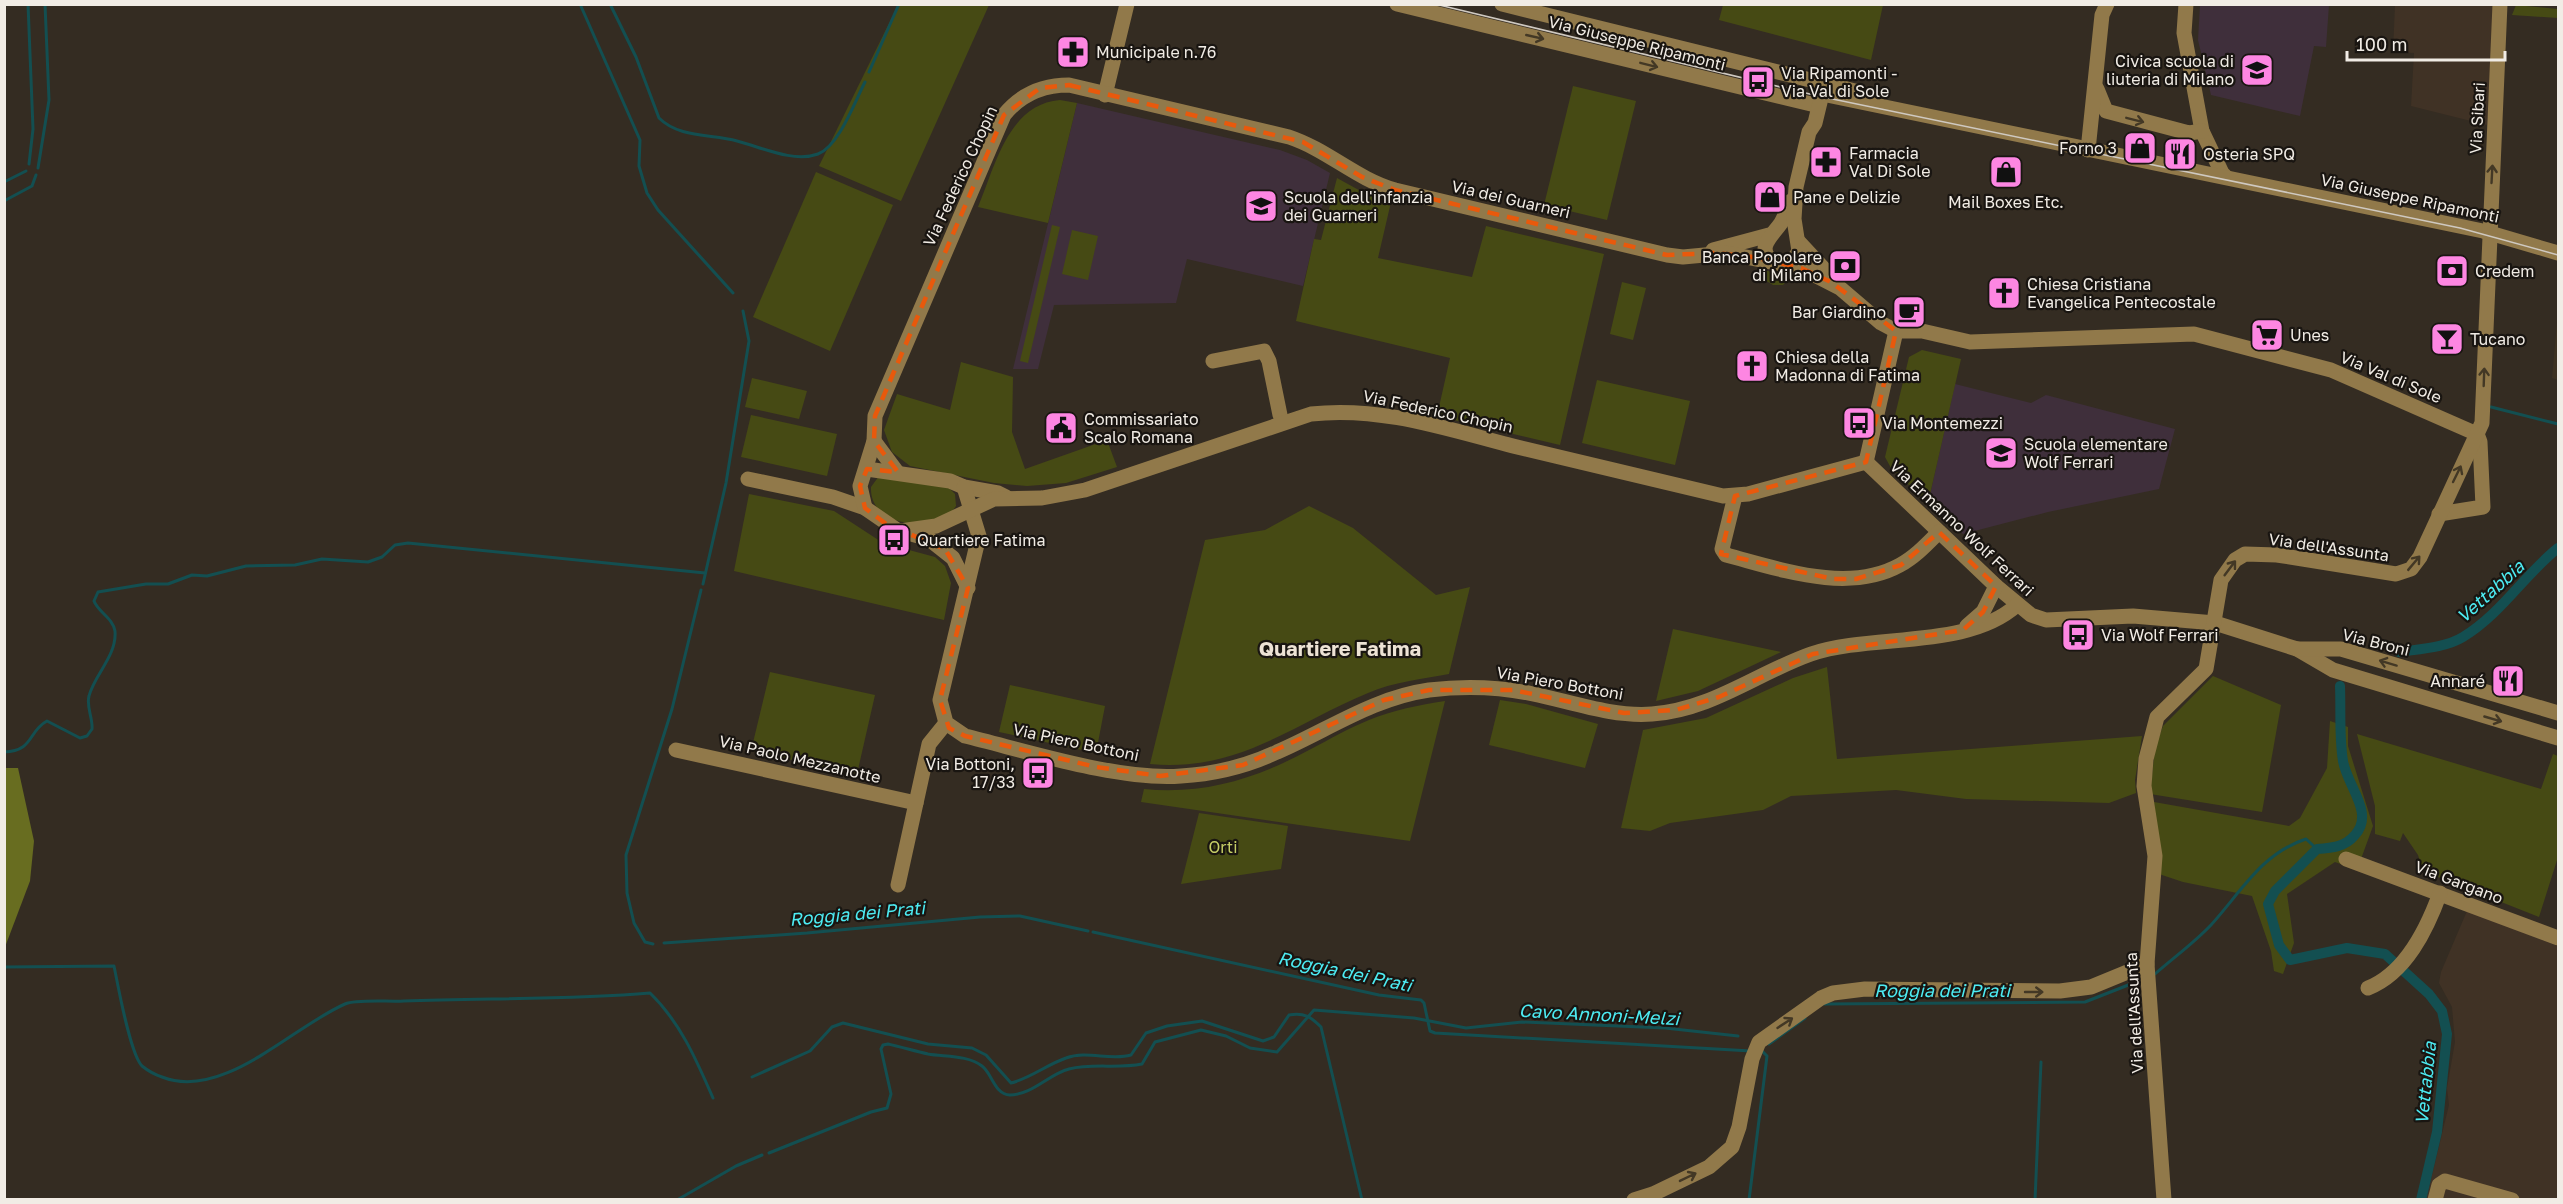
<svg xmlns="http://www.w3.org/2000/svg" width="2563" height="1204" font-family="'Golos Text',sans-serif">
  <style>
    .built { fill: #3d3222 }
    .industrial { fill: #403225 }
    .education { fill: #3f2f3b }
    .green { fill: #464a14 }
    .forest { fill: #686d20 }
    .lines { fill: none; stroke-linecap: round; stroke-linejoin: round }
    .stream { stroke: #134f51; stroke-width: 3 }
    .canal { stroke: #134f51; stroke-width: 10 }
    .minor { stroke: #91794a; stroke-width: 15 }
    .tram { stroke: #cfc9c1; stroke-width: 1.5 }
    .oneway { stroke: #433825 }
    .marked { fill: none; stroke: #e8590c; stroke-width: 4.5; stroke-dasharray: 12 8; stroke-linejoin: round }
    .labels { text-anchor: middle; dominant-baseline: central; stroke-width: 4.5; stroke-linejoin: round; paint-order: stroke }
    .street-label { font-size: 16px; fill: #f1ece5; stroke: #191511 }
    .poi-label { font-size: 16px; fill: #f1ece5; stroke: #191511; text-anchor: start }
    .park-label { font-size: 16px; fill: #c6ce66; stroke: #191511 }
    .water-label { font-size: 18px; font-style: italic; fill: #4debf2; stroke: #191511 }
    .quarter-label { font-size: 20px; font-weight: bold; fill: #ede3d5; stroke: #191511 }
  </style>
  <rect width="100%" height="100%" fill="#342c22"/>
  <path class="built" d="M2558,311V380L2552,378Z"/>
  <g class="industrial">
    <path d="M2395,5H2494L2487,125L2411,106L2414,53L2393,52Z"/>
    <path d="M2467,911L2558,946V1199L2426,1200L2449,1105L2447,1088L2455,1042L2452,1007L2439,983L2441,972Z"/>
  </g>
  <g class="education">
    <path d="M2200,5H2329L2326,47L2314,46L2300,116L2211,95L2198,40Z"/>
    <path d="M1077,103L1280,150L1307,160L1330,173L1303,286L1187,259L1176,303L1054,305L1038,369H1013Z"/>
    <path d="M1955,384L2031,403L2046,395L2175,429L2159,489L2048,512L1963,534L1928,503Z"/>
  </g>
  <g class="green">
    <path d="M898,5H989L901,201L819,166Z"/>
    <path d="M1723,5V4L1883,5L1871,60L1719,20Z"/>
    <path d="M2516,5L2558,9V18L2512,15Z"/>
    <path d="M1573,86L1636,101L1607,220L1544,205Z"/>
    <path d="M1060,100L1077,103L1048,223L978,207C995,167 1008,104 1060,100Z"/>
    <path d="M816,172L893,205L830,351L753,317Z"/>
    <path d="M1337,178L1366,194L1391,202L1378,258L1472,277L1486,226L1604,254L1560,445L1437,416L1450,358L1296,321L1314,239L1321,240Z"/>
    <path d="M1052,225L1060,227L1028,363L1020,361Z"/>
    <path d="M1072,230L1098,236L1088,280L1062,274Z"/>
    <path d="M1764,270L1790,277L1783,285H1773L1765,280Z"/>
    <path d="M1622,282L1646,288L1633,340L1610,334Z"/>
    <path d="M1922,350L1961,359L1928,503L1891,468L1885,457L1909,357Z"/>
    <path d="M961,362L1013,377L1012,432L1025,469L1107,440L1117,467L1066,483L1027,486L994,483L910,466L892,452L884,430L897,394L950,410Z"/>
    <path d="M752,378L807,391L799,419L745,407Z"/>
    <path d="M1597,380L1690,401L1675,465L1582,443Z"/>
    <path d="M751,415L837,434L827,476L741,457Z"/>
    <path d="M879,476L949,488L955,494L956,506C940,533 869,530 871,487Z"/>
    <path d="M749,494L834,511L883,543L935,557L945,566L951,583L944,620L734,571Z"/>
    <path d="M1309,506L1353,528L1436,595L1470,587L1449,674C1423,679 1393,682 1368,693C1291,725 1239,772 1150,764L1205,540L1265,530Z"/>
    <path d="M1673,629L1781,652L1698,691L1656,701Z"/>
    <path d="M1827,667L1837,759L2142,736L2135,780L2136,793L2109,803L1966,799L1896,790L1791,796L1763,810L1670,823L1650,831L1621,828L1643,730L1706,718L1793,678Z"/>
    <path d="M770,672L875,695L857,774L751,751Z"/>
    <path d="M2213,676L2281,705L2262,812L2150,794L2155,748L2163,726Z"/>
    <path d="M1010,685L1105,706L1096,753L999,732Z"/>
    <path d="M1500,700L1526,704L1598,724L1585,768L1489,745Z"/>
    <path d="M1445,701L1410,841L1141,802L1144,789C1205,795 1258,778 1311,749C1330,739 1349,728 1369,720C1393,710 1419,705 1445,701Z"/>
    <path d="M2330,721L2348,727V746L2373,826L2357,870L2335,862L2287,894L2294,943L2283,974L2274,971L2271,951L2252,896L2183,882L2159,874L2154,802L2289,826L2300,818L2327,768Z"/>
    <path d="M2357,734L2541,789L2553,754L2558,756V857L2539,917L2423,871L2418,855L2403,833L2400,841L2375,834V806Z"/>
    <path d="M1199,813L1288,826L1281,869L1181,884Z"/>
  </g>
  <path class="forest" d="M5,768H18L34,841L30,881L5,947Z"/>
  <g class="lines">
    <g class="stream">
      <path d="M28,4L33,129L29,164"/>
      <path d="M580,4L640,140L639,166L647,193L658,210L733,293"/>
      <path d="M610,4L636,57L659,118C679,138 711,134 737,141C761,147 793,163 818,154C839,146 855,101 865,82"/>
      <path d="M869,72L899,4"/>
      <path d="M38,168L49,100L45,4"/>
      <path d="M4,182L26,171"/>
      <path d="M4,201L32,186L36,175"/>
      <path d="M2491,407L2558,424"/>
      <path d="M703,584L726,483L749,341L743,311"/>
      <path d="M4,752C34,751 28,731 47,721L80,738L87,736L92,729C93,718 86,707 89,696C94,675 117,656 115,631C113,618 98,612 94,601L98,592L146,584H168L192,575L207,576L246,566L295,565L322,559L368,562L382,557L395,545L408,543L705,573"/>
      <path d="M1093,932L1379,995L1421,1000L1424,1003L1430,1031L1435,1033L1751,1051"/>
      <path d="M664,943L807,933L980,917L1020,916L1088,931"/>
      <path d="M653,944L645,942L634,923L627,893L626,855L672,709L701,590"/>
      <path d="M4,967L114,966C118,985 130,1054 142,1066C147,1070 156,1075 162,1077C223,1101 292,1027 345,1004C357,999 389,1002 404,1001C486,998 568,1000 650,993C680,1022 696,1059 713,1098"/>
      <path d="M2155,974C2173,958 2194,943 2211,925C2241,892 2262,853 2306,839L2317,849"/>
      <path d="M1824,1004L2085,1002L2136,982"/>
      <path d="M1769,1044L1805,1018"/>
      <path d="M752,1077L810,1051L832,1027L843,1023L928,1044L972,1048L986,1055L1011,1083C1031,1078 1046,1065 1066,1058C1087,1050 1110,1061 1131,1055L1146,1033L1167,1026L1202,1021L1263,1041L1274,1037L1289,1015C1304,1012 1311,1017 1321,1027L1362,1200"/>
      <path d="M769,1153L871,1112L887,1108L891,1094L881,1049L883,1045L888,1044C901,1047 915,1051 928,1054C944,1057 968,1055 982,1066C992,1073 994,1094 1010,1095C1032,1095 1049,1074 1069,1069C1093,1063 1117,1069 1142,1064L1155,1042L1201,1030L1226,1036L1250,1048L1277,1052L1314,1010L1414,1018L1466,1028L1522,1022L1665,1028L1738,1036"/>
      <path d="M677,1200L736,1166L762,1155"/>
      <path d="M1749,1200L1767,1056L1761,1050"/>
      <path d="M2035,1200L2041,1062"/>
    </g>
    <g class="canal">
      <path d="M2399,652C2419,649 2445,648 2463,637C2501,614 2524,575 2558,548"/>
      <path d="M2340,686C2341,711 2339,737 2343,761C2347,786 2375,813 2355,835C2345,847 2332,848 2317,849L2275,891L2268,904L2279,945L2290,960L2347,948L2385,954L2429,994L2442,1011L2447,1034L2437,1132L2421,1200"/>
    </g>
    <g class="minor">
      <path d="M1397,4L1811,104"/>
      <path d="M1502,4L1859,92L1862,98"/>
      <path d="M2186,4L2184,33L2202,131L2222,173L2226,177"/>
      <path d="M2097,89L2106,111L2189,133L2202,131"/>
      <path d="M1822,94L2483,231L2558,253"/>
      <path d="M1105,95L1127,4"/>
      <path d="M2088,150L2102,15L2107,4"/>
      <path d="M1799,242L1837,283"/>
      <path d="M1713,250L1769,235"/>
      <path d="M1773,262C1755,248 1772,236 1781,223C1785,216 1788,208 1791,201"/>
      <path d="M1784,265L1792,262L1799,251L1794,219L1796,187L1809,132L1815,123L1822,94"/>
      <path d="M1213,361L1264,351L1269,361L1280,415"/>
      <path d="M874,441L897,472"/>
      <path d="M1866,462L1996,586L2031,615L2046,620L2133,616L2215,623L2297,649L2333,670L2558,738"/>
      <path d="M1866,462L1896,331"/>
      <path d="M867,469L950,481L964,487L998,493L1006,497"/>
      <path d="M748,479L833,497L865,508L897,530L929,539L953,558L968,588"/>
      <path d="M964,487L979,536L940,700L946,723L965,736C1027,751 1120,781 1181,776C1215,774 1247,766 1277,752C1328,730 1373,698 1429,690C1463,686 1500,687 1533,694C1572,702 1612,717 1652,714C1711,710 1757,673 1811,654C1873,633 1967,650 2017,605"/>
      <path d="M1735,496L1722,549L1726,555C1780,569 1848,594 1900,565C1915,557 1927,544 1939,532"/>
      <path d="M865,508L860,486L874,441L875,416L1004,115C1021,94 1042,85 1069,85L1289,137C1328,150 1356,179 1395,190L1667,255L1683,257L1726,253L1801,268L1840,288L1881,323L1896,331H1922L1970,342L2194,334L2331,370L2477,434"/>
      <path d="M2439,514L2483,507L2480,442L2477,434"/>
      <path d="M900,531L936,526L994,499L1042,498L1085,490L1311,414C1380,406 1447,429 1513,446C1583,463 1653,479 1723,496L1748,494L1866,462"/>
      <path d="M1967,626L1983,612L1996,586"/>
      <path d="M2297,649H2341L2558,713"/>
      <path d="M676,750L916,803"/>
      <path d="M2346,859L2558,938"/>
      <path d="M898,885L929,744L946,723"/>
      <path d="M2368,988C2406,973 2427,929 2440,893"/>
      <path d="M1634,1200L1653,1194L1709,1167L1732,1147L1739,1127L1752,1059L1759,1042L1821,998L1833,993L1865,989L2060,991L2091,987L2147,964"/>
      <path d="M2164,1200L2147,964L2155,856L2144,786L2146,759L2157,717L2206,669L2221,580L2235,560L2245,554L2277,555L2396,574L2411,569L2420,557L2482,423L2500,4"/>
      <path d="M2435,1200L2439,1185L2445,1181L2512,1200"/>
    </g>
    <path class="tram" d="M1435,4L1818,96L2460,228L2558,255"/>
  </g>
  <defs><path id="oneway-shaft" d="M-6 0H5M1.5-3L5.5 0L1.5 3" fill="none" stroke-width="1.6" stroke-linecap="round" stroke-linejoin="round" transform="scale(1.5)"/></defs>
  <g class="oneway">
    <use href="#oneway-shaft" transform="translate(1535 37) rotate(13)"/>
    <use href="#oneway-shaft" transform="translate(1649 65) rotate(14)"/>
    <use href="#oneway-shaft" transform="translate(2135 120) rotate(14)"/>
    <use href="#oneway-shaft" transform="translate(2492 174) rotate(-87)"/>
    <use href="#oneway-shaft" transform="translate(2484 377) rotate(-88)"/>
    <use href="#oneway-shaft" transform="translate(2457 474) rotate(-64)"/>
    <use href="#oneway-shaft" transform="translate(2414 563) rotate(-50)"/>
    <use href="#oneway-shaft" transform="translate(2230 568) rotate(-53)"/>
    <use href="#oneway-shaft" transform="translate(2388 663) rotate(-163)"/>
    <use href="#oneway-shaft" transform="translate(2493 719) rotate(16)"/>
    <use href="#oneway-shaft" transform="translate(2034 992)"/>
    <use href="#oneway-shaft" transform="translate(1785 1023) rotate(-33)"/>
    <use href="#oneway-shaft" transform="translate(1688 1177) rotate(-26)"/>
  </g>
  <path class="marked" d="M1069,85L1303,142L1362,177L1395,190L1667,255L1716,253L1753,257L1801,268L1831,282L1896,331L1866,462L1735,496L1721,554L1833,579H1856L1901,565L1939,532L1996,586L1983,612L1963,630L1813,654L1719,697L1676,710L1624,713L1513,690H1429L1384,700L1243,765L1160,776L1096,767L965,736L949,728L940,700L968,588L945,549L886,524L865,508L860,486L867,469L898,472L874,441L875,416L1004,115L1040,88Z"/>
  <defs>
    <g id="pharmacy-square" transform="scale(1.725)"><rect x="-9" y="-9" width="18" height="18" rx="4" fill="#fd86e2" stroke="#191511"/><path d="M-2-6h4v4h4v4h-4v4h-4v-4h-4v-4h4Z" fill="#111"/></g>
    <g id="school-square" transform="scale(1.725)"><rect x="-9" y="-9" width="18" height="18" rx="4" fill="#fd86e2" stroke="#191511"/><path d="M0-5L7-2L0 1L-7-2ZM-4 1L0 2.5L4 1V4Q0 6-4 4Z" fill="#111"/></g>
    <g id="bus-square" transform="scale(1.725)"><rect x="-9" y="-9" width="18" height="18" rx="4" fill="#fd86e2" stroke="#191511"/><path d="M-5-6H5V4H4V6H2V4H-2V6H-4V4H-5ZM-3.5-4V0h7V-4ZM-3.5 1.2v1.5H-2V1.2ZM2 1.2v1.5H3.5V1.2Z" fill="#111"/></g>
    <g id="shop-square" transform="scale(1.725)"><rect x="-9" y="-9" width="18" height="18" rx="4" fill="#fd86e2" stroke="#191511"/><path d="M-5-2.5h2.3a2.7 3.5 0 0 1 5.4 0H5L5.5 6h-11ZM-1.5-2.5h3a1.5 2.3 0 0 0-3 0Z" fill="#111"/></g>
    <g id="restaurant-square" transform="scale(1.725)"><rect x="-9" y="-9" width="18" height="18" rx="4" fill="#fd86e2" stroke="#191511"/><path d="M-5-6h1v4h1v-4h1v4h1v-4h1v5L-1.5 .5V6h-2V.5L-5-1ZM5-6V6H3V1.5H1.5Q1.5-4 5-6Z" fill="#111"/></g>
    <g id="bank-square" transform="scale(1.725)"><rect x="-9" y="-9" width="18" height="18" rx="4" fill="#fd86e2" stroke="#191511"/><path d="M-6-4H6V4H-6ZM0-2.3a2.3 2.3 0 1 0 0 4.6a2.3 2.3 0 1 0 0-4.6Z" fill="#111"/></g>
    <g id="church-square" transform="scale(1.725)"><rect x="-9" y="-9" width="18" height="18" rx="4" fill="#fd86e2" stroke="#191511"/><path d="M-1.2-6h2.4v3.5h3.3v2.4h-3.3V6h-2.4V-.1h-3.3v-2.4h3.3Z" fill="#111"/></g>
    <g id="cafe-square" transform="scale(1.725)"><rect x="-9" y="-9" width="18" height="18" rx="4" fill="#fd86e2" stroke="#191511"/><path d="M-5.5-4.5H6V0H3Q3 3.5 0 3.5H-2.5Q-5.5 3.5-5.5 0ZM3-3.2v2h1.7v-2ZM-6 4.5H4V6H-6Z" fill="#111"/></g>
    <g id="supermarket-square" transform="scale(1.725)"><rect x="-9" y="-9" width="18" height="18" rx="4" fill="#fd86e2" stroke="#191511"/><path d="M-6-5.5h2.5l.6 2H6L4.5 2H-2.5L-4.4-4H-6ZM-1.5 3.2a1.3 1.3 0 1 0 .1 0ZM3 3.2a1.3 1.3 0 1 0 .1 0Z" fill="#111"/></g>
    <g id="bar-square" transform="scale(1.725)"><rect x="-9" y="-9" width="18" height="18" rx="4" fill="#fd86e2" stroke="#191511"/><path d="M-6-5H6L.8 .8V4.5H3.5V6h-7V4.5H-.8V.8Z" fill="#111"/></g>
    <g id="civic-square" transform="scale(1.725)"><rect x="-9" y="-9" width="18" height="18" rx="4" fill="#fd86e2" stroke="#191511"/><path d="M-.6-6.5H3V-4.5H.6V-3L4-1V1h2V6H-6V1h2V-1L-.6-3ZM-1.2 2.5V6h2.4V2.5Z" fill="#111"/></g>
  </defs>
  <g fill-rule="evenodd">
    <use href="#pharmacy-square" x="1073" y="52"/>
    <use href="#school-square" x="2257" y="70"/>
    <use href="#bus-square" x="1758" y="82"/>
    <use href="#shop-square" x="2140" y="148"/>
    <use href="#restaurant-square" x="2180" y="154"/>
    <use href="#pharmacy-square" x="1826" y="162"/>
    <use href="#shop-square" x="2006" y="172"/>
    <use href="#shop-square" x="1770" y="197"/>
    <use href="#school-square" x="1261" y="206"/>
    <use href="#bank-square" x="1845" y="266"/>
    <use href="#bank-square" x="2452" y="271"/>
    <use href="#church-square" x="2004" y="293"/>
    <use href="#cafe-square" x="1909" y="312"/>
    <use href="#supermarket-square" x="2267" y="335"/>
    <use href="#bar-square" x="2447" y="339"/>
    <use href="#church-square" x="1752" y="366"/>
    <use href="#bus-square" x="1859" y="423"/>
    <use href="#civic-square" x="1061" y="428"/>
    <use href="#school-square" x="2001" y="453"/>
    <use href="#bus-square" x="894" y="540"/>
    <use href="#bus-square" x="2078" y="635"/>
    <use href="#restaurant-square" x="2508" y="681"/>
    <use href="#bus-square" x="1038" y="773"/>
  </g>
  <g class="labels">
    <g class="street-label">
      <text transform="translate(1637 43) rotate(14)">Via Giuseppe Ripamonti</text>
      <text transform="translate(2477 118) rotate(-87)">Via Sibari</text>
      <text transform="translate(960 176) rotate(-65)">Via Federico Chopin</text>
      <text transform="translate(2410 198) rotate(12)">Via Giuseppe Ripamonti</text>
      <text transform="translate(1511 199) rotate(13)">Via dei Guarneri</text>
      <text transform="translate(2391 377) rotate(23)">Via Val di Sole</text>
      <text transform="translate(1438 411) rotate(12)">Via Federico Chopin</text>
      <text transform="translate(1962 528) rotate(43)">Via Ermanno Wolf Ferrari</text>
      <text transform="translate(2329 547) rotate(8)">Via dell'Assunta</text>
      <text transform="translate(2376 642) rotate(14)">Via Broni</text>
      <text transform="translate(1560 683) rotate(10)">Via Piero Bottoni</text>
      <text transform="translate(1076 742) rotate(12)">Via Piero Bottoni</text>
      <text transform="translate(800 759) rotate(13)">Via Paolo Mezzanotte</text>
      <text transform="translate(2459 882) rotate(21)">Via Gargano</text>
      <text transform="translate(2134 1013) rotate(-93)">Via dell'Assunta</text>
    </g>
    <g class="poi-label">
      <text x="1096" y="52">Municipale n.76</text>
      <text x="2234" y="61" text-anchor="end">Civica scuola di<tspan x="2234" dy="18">liuteria di Milano</tspan></text>
      <text x="1781" y="73">Via Ripamonti -<tspan x="1781" dy="18">Via Val di Sole</tspan></text>
      <text x="2117" y="148" text-anchor="end">Forno 3</text>
      <text x="1849" y="153">Farmacia<tspan x="1849" dy="18">Val Di Sole</tspan></text>
      <text x="2203" y="154">Osteria SPQ</text>
      <text x="1284" y="197">Scuola dell'infanzia<tspan x="1284" dy="18">dei Guarneri</tspan></text>
      <text x="1793" y="197">Pane e Delizie</text>
      <text x="2006" y="202" text-anchor="middle">Mail Boxes Etc.</text>
      <text x="1822" y="257" text-anchor="end">Banca Popolare<tspan x="1822" dy="18">di Milano</tspan></text>
      <text x="2475" y="271">Credem</text>
      <text x="2027" y="284">Chiesa Cristiana<tspan x="2027" dy="18">Evangelica Pentecostale</tspan></text>
      <text x="1886" y="312" text-anchor="end">Bar Giardino</text>
      <text x="2290" y="335">Unes</text>
      <text x="2470" y="339">Tucano</text>
      <text x="1775" y="357">Chiesa della<tspan x="1775" dy="18">Madonna di Fatima</tspan></text>
      <text x="1084" y="419">Commissariato<tspan x="1084" dy="18">Scalo Romana</tspan></text>
      <text x="1882" y="423">Via Montemezzi</text>
      <text x="2024" y="444">Scuola elementare<tspan x="2024" dy="18">Wolf Ferrari</tspan></text>
      <text x="917" y="540">Quartiere Fatima</text>
      <text x="2101" y="635">Via Wolf Ferrari</text>
      <text x="2485" y="681" text-anchor="end">Annaré</text>
      <text x="1015" y="764" text-anchor="end">Via Bottoni,<tspan x="1015" dy="18">17/33</tspan></text>
    </g>
    <g class="park-label">
      <text x="1223" y="847">Orti</text>
    </g>
    <g class="water-label">
      <text transform="translate(2490 591) rotate(-42)">Vettabbia</text>
      <text transform="translate(857 913) rotate(-5)">Roggia dei Prati</text>
      <text transform="translate(1345 971) rotate(12)">Roggia dei Prati</text>
      <text x="1942" y="990">Roggia dei Prati</text>
      <text transform="translate(1599 1014) rotate(3)">Cavo Annoni-Melzi</text>
      <text transform="translate(2425 1083) rotate(-84)">Vettabbia</text>
    </g>
    <g class="quarter-label">
      <text x="1340" y="648">Quartiere Fatima</text>
    </g>
  </g>
  <rect width="2563" height="1204" fill="none" stroke="#f1ece5" stroke-width="12"/>
  <path d="M2347 51v9h158v-9" fill="none" stroke="#f1ece5" stroke-width="3"/>
  <text x="2356" y="51" font-size="18" fill="#f1ece5" stroke="#191511" stroke-width="4.5" paint-order="stroke">100 m</text>
</svg>
